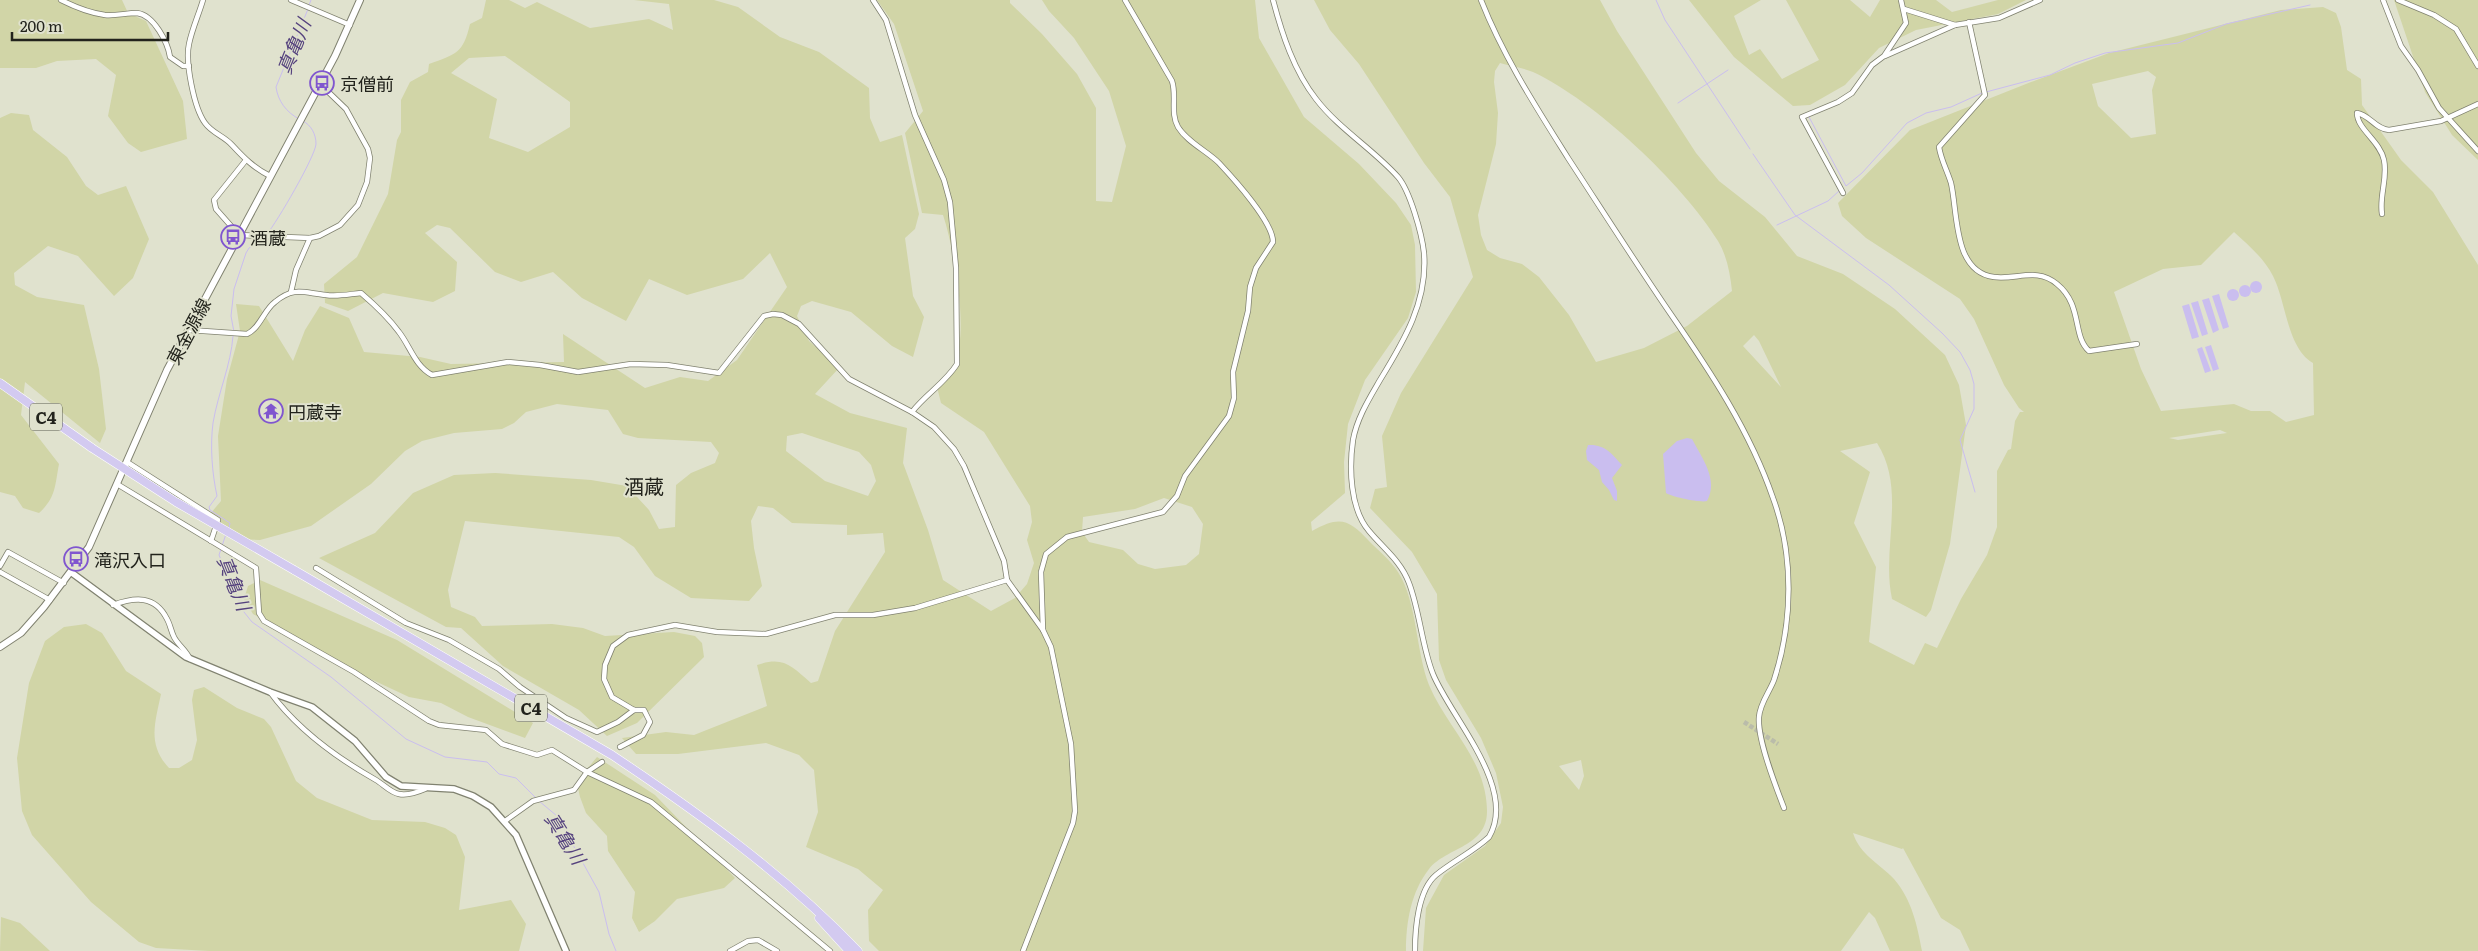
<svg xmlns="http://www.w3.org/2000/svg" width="2478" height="951" font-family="Literata,'Noto Sans JP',serif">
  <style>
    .green { fill: #d1d5a7; fill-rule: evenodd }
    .water { fill: #cabeef }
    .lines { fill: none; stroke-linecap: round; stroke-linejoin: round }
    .stream { stroke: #cabeef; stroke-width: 1 }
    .minor-tunnel { stroke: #babcaa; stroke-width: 4.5; stroke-dasharray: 4.5 2; stroke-linecap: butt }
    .minor-casing { stroke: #808270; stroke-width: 6 }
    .tertiary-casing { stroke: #808270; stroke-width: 8 }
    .secondary-casing { stroke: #808270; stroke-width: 8 }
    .motorway-casing { stroke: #fff; stroke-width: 9 }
    .minor { stroke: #fff; stroke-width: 4.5 }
    .tertiary { stroke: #fff; stroke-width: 5.5 }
    .secondary { stroke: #fff; stroke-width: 6 }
    .motorway { stroke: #d3caf0; stroke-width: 8 }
    .motorway-bridge-casing { stroke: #fff; stroke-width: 9; stroke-linecap: butt }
    .motorway-bridge { stroke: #d3caf0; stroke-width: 8 }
    .labels { text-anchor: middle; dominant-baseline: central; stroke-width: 4; stroke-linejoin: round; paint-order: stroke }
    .shield { fill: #e0e2ce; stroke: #5b5c51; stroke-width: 1 }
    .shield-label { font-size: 16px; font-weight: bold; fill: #22231c }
    .poi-label { font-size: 18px; fill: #22231c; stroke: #e0e2ce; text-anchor: start }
    .street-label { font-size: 18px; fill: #22231c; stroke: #e0e2ce }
    .water-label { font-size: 19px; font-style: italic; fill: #55427e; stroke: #e0e2ce }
    .quarter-label { font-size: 20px; fill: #22231c; stroke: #e0e2ce }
  </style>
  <rect width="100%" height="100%" fill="#e0e2ce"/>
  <g class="green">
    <path d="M0,0H122L128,13L146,21L183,101L187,139L141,152L128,143L108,116L116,75L96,59L57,61L36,68H0Z"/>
    <path d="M486,0H509L525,8L537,2L590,28L649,19L673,30L669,4L634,0H714L738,7L780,37L819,52L869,88L870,118L880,142L902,135L919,214L915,229L905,238L913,296L924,317L913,357L892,346L851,312L812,301L801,306L797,316L809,341L839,368L815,394L850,413L907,428L903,463L928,530L943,580L991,611L1015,598L1027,584L1034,563L1027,540L1032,522L1030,506L984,432L941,403L937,387C943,380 951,371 955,362C969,330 954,248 943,215L922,213L905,133L923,111L894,24L877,0H1010V3L1042,34L1077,74L1096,108V201L1112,202L1126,146L1109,91L1074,38L1049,11L1042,0H1255L1259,38L1304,117L1359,164L1396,203L1411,225L1415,245L1416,292L1408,318L1365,380L1348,424L1344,462L1345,493L1311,522L1312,531C1341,515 1349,520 1370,542C1379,551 1391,561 1398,572C1417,601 1416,652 1429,685C1447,728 1486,759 1487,810C1488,847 1447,847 1429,869C1411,892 1406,922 1406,951H879L869,941L868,910L883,890L858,869L806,847L818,812L814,770L799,755L766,743L678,754H636L622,738L666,732L694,735L767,706L757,665C784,656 791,666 811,683L818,681L835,631L885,552L883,533L847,535V525L792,523L773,508L758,506L751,521L754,548L762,586L749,601L691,598L655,576L634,547L619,537L465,521L448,590L451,607L475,617L482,626L552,624L583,628L605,636L674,632L695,636L702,643L704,657L637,723L607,736L579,710L503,666L461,628L446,627L319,558L375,533L413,493L454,475L495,473L591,480L627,486L649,510L659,529L675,527L676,485L691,473L715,463L719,453L711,442L638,438L623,434L608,410L557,404L526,412L514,423L502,429L454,433L422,441L405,451L371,484L311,526L260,540L237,539L205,520L221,501L218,436L227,379L240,331L236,304L259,306L293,361L305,330L320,306L349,318L364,352L420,357L451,364L564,362L563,334L645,388L680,377L708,381L737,360L787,287L770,253L743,279L687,295L649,279L626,321L582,298L553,272L521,282L495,272L450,228L437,225L425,233L457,262L455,291L433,302L383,293L348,311L325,303L324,284L357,257L388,194L397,140L401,132V100L410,82L428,72L429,64C456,54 463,54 470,24L482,18ZM505,56L570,102V127L528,152L489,138L497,99L451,73L469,58ZM802,433L859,452L871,465L876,481L868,496L825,481L786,451L787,436ZM1164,498L1192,507L1203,524L1199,554L1186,565L1155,569L1138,564L1123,550L1089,542L1082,532L1083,517L1135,509Z"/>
    <path d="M1314,0H1600L1617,31L1696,153L1719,181L1765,217L1797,256L1843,274L1895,309L1945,355L1959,385L1966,425L1950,544L1931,610L1926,617L1892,599C1881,548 1907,490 1877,443L1840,451L1870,472L1854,523L1876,567L1869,642L1914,665L1925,643L1937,648L1961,599L1987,555L1997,527V471L2008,450L2011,449L2015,421L2020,412H2024L2019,408L2004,385L1974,319L1960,299L1866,238L1842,216L1838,203L1910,130L2031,82L2109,53L2281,10L2323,7L2336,13L2341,27L2347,70L2361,79L2362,105L2401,160L2433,192L2478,265V951H1970L1960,930L1941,918L1903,848L1902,849L1853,833C1860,855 1879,863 1894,879C1912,900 1917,925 1922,951H1890L1875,918L1869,912L1841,951H1423L1426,908L1444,875L1485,846L1501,823L1503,807L1496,773L1481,738L1446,680L1439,660L1437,594L1412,552L1370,508L1375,489L1387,487L1382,436L1401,393L1473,277L1450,197L1424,163L1359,64L1330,30ZM1500,63C1511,66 1523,68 1533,72C1595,101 1682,183 1718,241C1727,256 1730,273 1732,291L1687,326L1644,348L1596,362L1569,315L1539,277L1522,264L1500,258L1487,250L1481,235L1478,215L1496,144L1498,113L1494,82L1495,71ZM2148,71L2156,77L2152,90L2156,134L2131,138L2098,106L2092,84ZM2234,232C2248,245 2264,258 2273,276C2286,301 2287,348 2313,363L2314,415L2286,422L2270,411H2251L2234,404L2161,411L2141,369L2114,292L2163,269L2201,265ZM1754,335L1759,341L1781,387L1743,346ZM2220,430L2227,433L2178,440L2169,438ZM1581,760L1584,776L1579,790L1559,766Z"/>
    <path d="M1689,0H1761L1734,16L1749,55L1760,49L1782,79L1819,60L1786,0H1850L1870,17L1880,0H1936L1952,12L1998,0H2026L1998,14L1916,30L1879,48L1845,85L1810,105L1793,106L1734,57Z"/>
    <path d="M2394,0H2478V160L2452,135L2425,92Z"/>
    <path d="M11,113L29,115L33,130L67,157L86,186L98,195L126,186L149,239L133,278L114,296L78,256L48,246L14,273L15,285L37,297L84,305L99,369L106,429L100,443L25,382L21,415L59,464C55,485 56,498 39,513L23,508L15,496L0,492V118Z"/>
    <path d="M260,580L397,640L533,723L525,738L468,717L441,703L409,697L345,667L253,614L244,599L248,586Z"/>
    <path d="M86,624L102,633L126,671L161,694C155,723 147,744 169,768H179L192,760L197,740L192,700L194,690L204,687L237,708L264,719L271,727L296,781L317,798L372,820L425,822L445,828L456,835L465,857L459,910L511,900L526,924L519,951H209L156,948L139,942L91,902L32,835L22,811L17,758L29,683L45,641L64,627Z"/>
    <path d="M597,757L655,795L735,878L724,888L677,899L655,921L639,932L632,918L635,892L608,851L607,836L586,813L580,797L578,788L583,774Z"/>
    <path d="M1,917L20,923L50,951H0Z"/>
  </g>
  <g class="water">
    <circle cx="2256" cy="287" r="6"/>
    <circle cx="2245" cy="291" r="6"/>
    <circle cx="2233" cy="295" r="6"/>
    <path d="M2219,294L2229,327L2223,329L2212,296Z"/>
    <path d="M2209,298L2219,330L2213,333L2202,300Z"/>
    <path d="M2198,301L2208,334L2202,336L2191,303Z"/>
    <path d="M2189,304L2199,337L2192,339L2182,306Z"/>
    <path d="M2211,345L2219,369L2213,371L2205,347Z"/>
    <path d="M2202,347L2211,371L2205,373L2197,349Z"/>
    <path d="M1687,438L1692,439C1702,458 1719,480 1707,501C1701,503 1672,497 1666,493L1663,454L1677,441Z"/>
    <path d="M1588,445C1605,444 1612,454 1622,465L1612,478L1617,491V501L1614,500L1609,490L1602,482L1599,470L1587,460L1586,451Z"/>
  </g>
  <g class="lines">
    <g class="stream">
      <path d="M1656,0L1665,20L1750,149"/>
      <path d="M309,5L311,0"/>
      <path d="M1986,92L2050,75L2075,63L2105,53L2178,43L2226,24L2310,5"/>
      <path d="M1678,103L1728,70"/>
      <path d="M1809,117L1846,186L1862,173L1907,123L1926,113L1951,107L1982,93"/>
      <path d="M299,119C286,112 278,101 276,87L308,9"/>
      <path d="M1753,154L1795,215L1889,285L1942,333L1960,352L1970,370L1974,384V409L1960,440L1975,492"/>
      <path d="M1777,225L1828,201L1839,191"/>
      <path d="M267,234C277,222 315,157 316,144C316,134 311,125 303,121"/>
      <path d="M234,332L231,316L234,289L246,253L249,248L263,239"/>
      <path d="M229,528L230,523L210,510L209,507L217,496C212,473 210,446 213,423C218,393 231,365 233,336"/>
      <path d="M226,534L219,555L244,612L252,622L331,677L406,739L445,757L487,762L499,774L516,778L536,798"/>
      <path d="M539,801L557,816L599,892L609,934L616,951"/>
    </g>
    <path class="minor-tunnel" d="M1744,722L1778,744"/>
    <g class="minor-casing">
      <g id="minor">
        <path d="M61,0C75,7 90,13 105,15C116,16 126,13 137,13C154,15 168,43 170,57L183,66H189"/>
        <path d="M203,0C199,14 192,29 189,44C185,62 194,108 205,123C212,133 224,136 232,145C244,158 254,168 270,176"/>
        <path d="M291,0L350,25"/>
        <path d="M873,0L886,20L915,115L944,180L950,202L956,268L957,364C946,382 925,395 912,412"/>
        <path d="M1273,0C1282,34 1294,71 1316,99C1339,129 1373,149 1398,177C1410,191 1422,234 1424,253C1428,301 1404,341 1380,380C1369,399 1357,418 1353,440C1349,468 1350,509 1369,531C1383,548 1401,561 1409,583C1420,612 1422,647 1433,674C1451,718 1518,788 1489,837C1473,852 1453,861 1436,875C1418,890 1415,929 1415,951"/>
        <path d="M1481,0C1503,56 1536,107 1568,158C1602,210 1635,262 1670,313C1710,371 1750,431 1773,498C1794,555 1793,622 1774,680C1769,693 1760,703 1759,717C1757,739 1776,787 1784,808"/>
        <path d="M2383,0L2401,46L2418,70L2439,108L2478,151"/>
        <path d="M2398,0L2434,15L2456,29L2478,66"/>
        <path d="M1904,9L1955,25"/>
        <path d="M1969,22L1985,95L1939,147C1941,160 1947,170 1951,183C1958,213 1953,272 1994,277C2017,280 2037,267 2057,284C2083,305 2072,336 2089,351L2137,344"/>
        <path d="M1885,56L1955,25L1999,18L2040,0"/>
        <path d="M246,160L214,200L216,209L239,235L310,238L319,236L340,225L358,205L367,182L370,158L368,149L346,109L319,83"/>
        <path d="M1843,193L1802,117L1838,102L1852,93L1872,65L1884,56L1906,23L1901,0"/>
        <path d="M2382,214C2379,195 2388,179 2384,160C2380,141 2357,129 2357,113C2370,115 2375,129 2389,130L2441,121L2478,104"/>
        <path d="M291,292L296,270L310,238"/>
        <path d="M189,330L247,334C260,328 264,310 275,302C294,286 304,293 326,295C337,297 350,294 361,293C375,305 388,317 399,332C410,346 415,366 432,375L508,362L540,365L578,372L631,364L667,365L719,373L764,316L773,314L782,315L799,324L849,379L912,412L934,427L954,449L964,466L1004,561L1007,580L1043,630L1051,647L1071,744L1075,811L1073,823L1023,951"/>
        <path d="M127,462L218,520L211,541"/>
        <path d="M117,484L256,568L259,613L264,621L354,672L429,721L439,725L486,730L502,744L537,755L552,750L587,772L651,802L830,951"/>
        <path d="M0,566L8,552L64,583"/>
        <path d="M316,568L406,623L449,640L499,669L520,687L566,718L597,732L618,722L634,710"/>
        <path d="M0,572L50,600"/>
        <path d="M113,605C135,597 155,595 167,619C170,624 171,631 174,637C178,645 186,650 190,659"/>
        <path d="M1043,630L1041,572L1046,554L1067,537L1163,512L1177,496L1185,476L1229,416L1234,398L1233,372L1248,311L1250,287L1256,268L1273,242C1273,222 1233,178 1219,163C1207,151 1187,142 1178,127C1170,113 1177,96 1172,81L1125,0"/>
        <path d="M270,692C297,729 337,758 376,780C383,784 391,793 399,794C408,796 418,792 425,789"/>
        <path d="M620,747L643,735L650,722L644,710H634L612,697L604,679L605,665L613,646L628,635L675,625L717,632L766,634L835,615H873L915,608L1007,580"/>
        <path d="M505,821L533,801L574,790L587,772L602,762"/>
        <path d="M730,951L748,941L758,940L777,951"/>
      </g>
    </g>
    <g class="tertiary-casing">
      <path id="tertiary" d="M72,573L186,657L270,692L312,707L355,741L386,777L401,786L454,789L473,796L491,807L516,835L566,951"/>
    </g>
    <g class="secondary-casing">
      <path id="secondary" d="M0,647L21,633L44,607L89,547L167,370L335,56L360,0"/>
    </g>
    <g class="motorway-casing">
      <g id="motorway">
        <path d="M0,383L92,448"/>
        <path d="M294,570L612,755C699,813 785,875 858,951"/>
        <path d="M819,918L849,951"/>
      </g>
    </g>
    <use href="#minor" class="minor"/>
    <use href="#tertiary" class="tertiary"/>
    <use href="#secondary" class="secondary"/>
    <use href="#motorway" class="motorway"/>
    <g class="motorway-bridge-casing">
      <path id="motorway-bridge" d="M92,448L176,502L294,570"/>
    </g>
    <use href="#motorway-bridge" class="motorway-bridge"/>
  </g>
  <defs>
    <g id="bus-ring" transform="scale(1.25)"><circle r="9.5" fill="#e0e2ce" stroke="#8056cf" stroke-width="1.5"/><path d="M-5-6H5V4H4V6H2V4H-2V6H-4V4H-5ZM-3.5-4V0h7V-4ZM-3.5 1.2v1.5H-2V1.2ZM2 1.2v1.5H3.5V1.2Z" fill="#8056cf"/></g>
    <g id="temple-ring" transform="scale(1.25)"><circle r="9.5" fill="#e0e2ce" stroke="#8056cf" stroke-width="1.5"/><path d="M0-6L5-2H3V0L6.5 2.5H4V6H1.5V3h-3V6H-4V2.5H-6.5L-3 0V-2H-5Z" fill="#8056cf"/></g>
  </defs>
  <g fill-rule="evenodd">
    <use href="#bus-ring" x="322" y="83"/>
    <use href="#bus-ring" x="233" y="237"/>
    <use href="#temple-ring" x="271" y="411"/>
    <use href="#bus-ring" x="76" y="559"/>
  </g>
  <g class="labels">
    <g class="shield">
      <rect x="30" y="403.5" width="32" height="27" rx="4"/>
      <rect x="515" y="694.5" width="32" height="27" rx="4"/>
    </g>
    <g class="shield-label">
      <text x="46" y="417">C4</text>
      <text x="531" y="708">C4</text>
    </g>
    <g class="poi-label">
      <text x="340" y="83">京僧前</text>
      <text x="250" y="237">酒蔵</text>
      <text x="288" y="411">円蔵寺</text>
      <text x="94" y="559">滝沢入口</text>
    </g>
    <g class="street-label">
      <text transform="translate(188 331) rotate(-62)">東金源線</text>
    </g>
    <g class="water-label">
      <text transform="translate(293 46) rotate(-68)">真亀川</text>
      <text transform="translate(235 583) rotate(68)">真亀川</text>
      <text transform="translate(566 838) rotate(58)">真亀川</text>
    </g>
    <g class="quarter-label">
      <text x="644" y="485">酒蔵</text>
    </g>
  </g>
  <path d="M12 32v8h156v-8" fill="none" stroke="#22231c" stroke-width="2.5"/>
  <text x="20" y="32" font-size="15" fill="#22231c" stroke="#e0e2ce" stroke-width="4" paint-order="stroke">200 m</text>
</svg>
